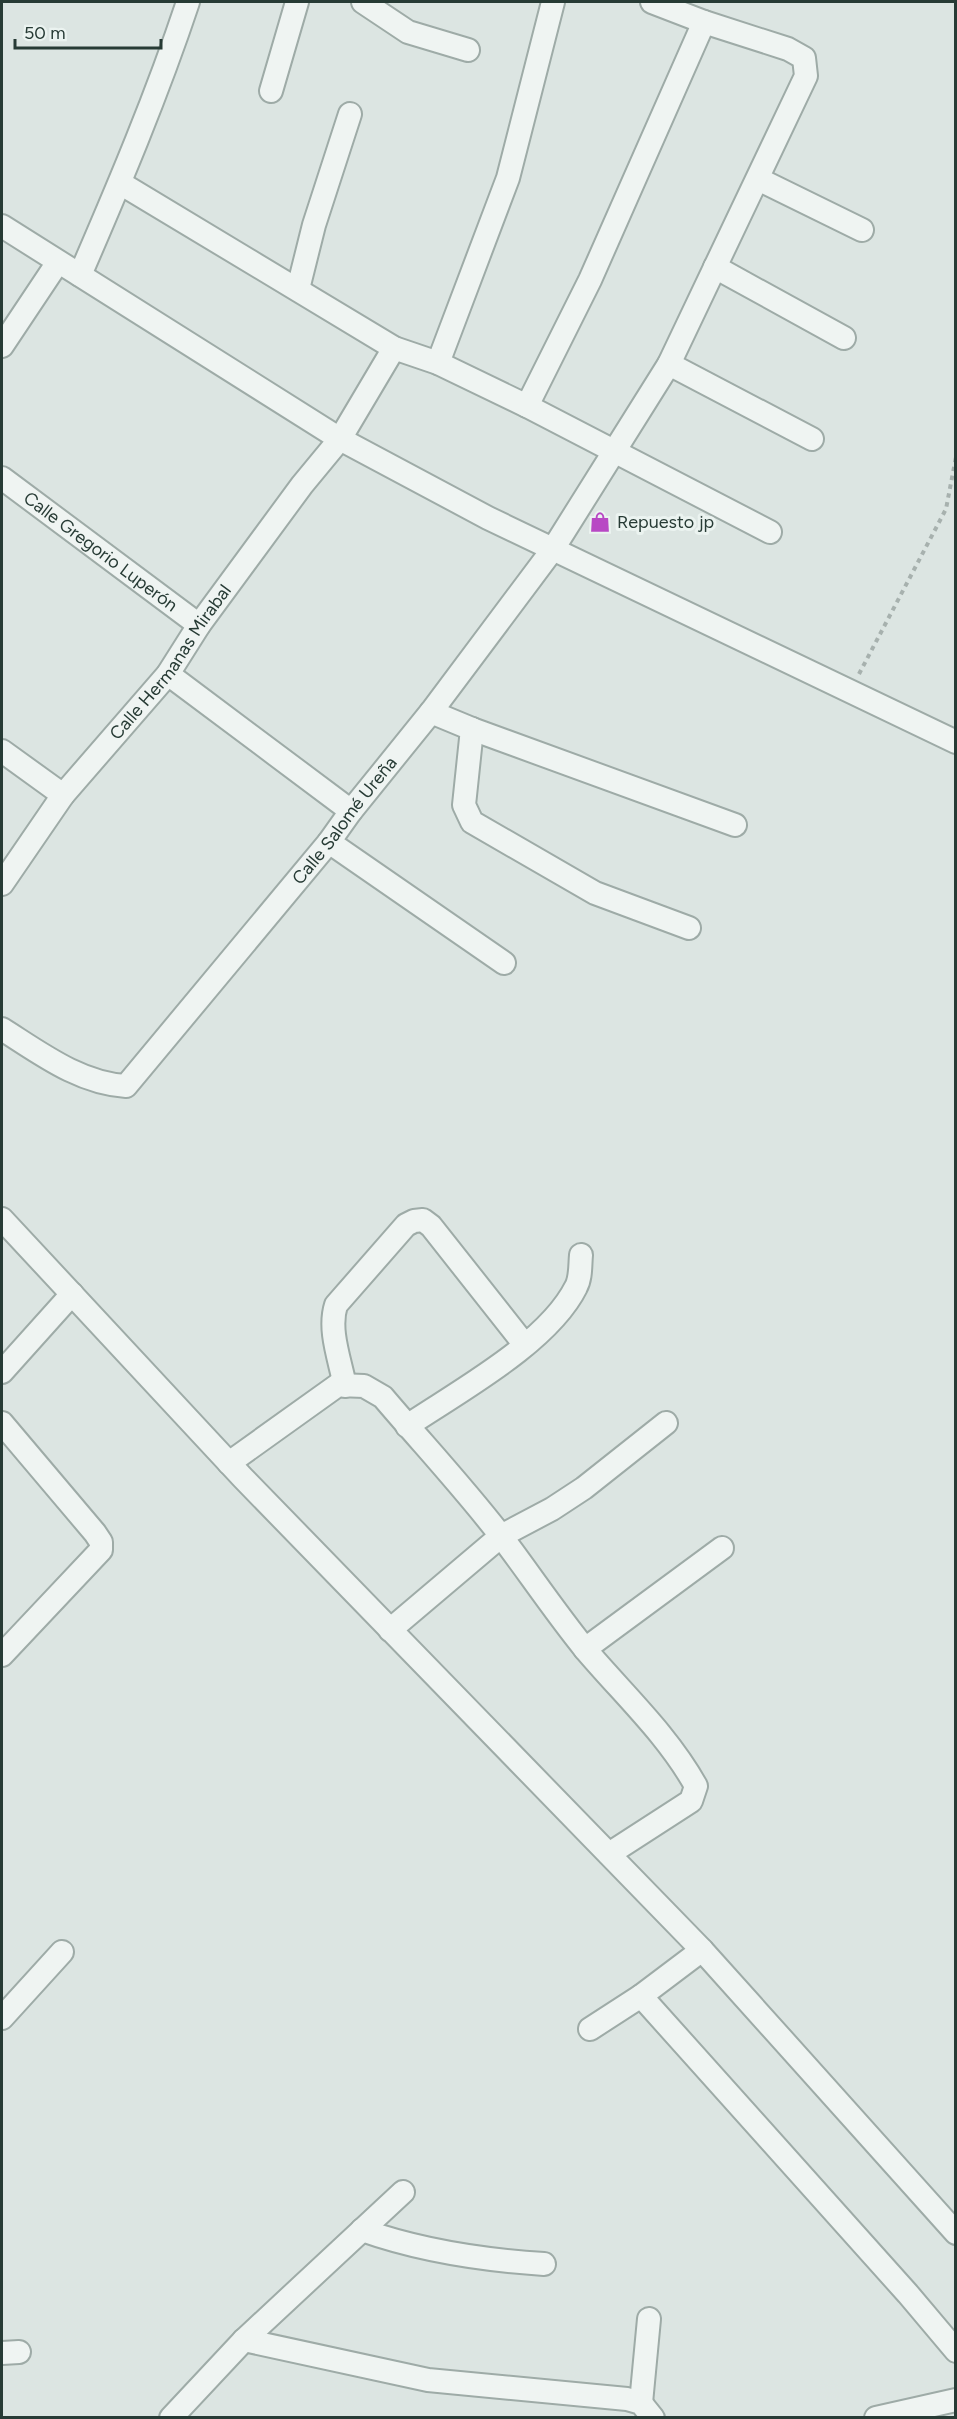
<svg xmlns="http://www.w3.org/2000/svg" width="957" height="2419" font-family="Figtree,sans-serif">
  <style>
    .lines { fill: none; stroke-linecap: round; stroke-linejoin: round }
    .minor-casing { stroke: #9eaba7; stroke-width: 26 }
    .path { stroke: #a7b1ae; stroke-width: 4; stroke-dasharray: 4.5 4.5; stroke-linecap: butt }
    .minor { stroke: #eff4f2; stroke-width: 22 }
    .labels { text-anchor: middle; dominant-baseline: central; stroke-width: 6; stroke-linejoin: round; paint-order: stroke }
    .poi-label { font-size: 18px; fill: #273b35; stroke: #ebf3f0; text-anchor: start }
    .street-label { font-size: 18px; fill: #273b35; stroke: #ebf3f0 }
  </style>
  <rect width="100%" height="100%" fill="#dce5e2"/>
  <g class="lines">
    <g class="minor-casing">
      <g id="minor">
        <path d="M363,2L408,32L468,50"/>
        <path d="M271,91L297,2"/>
        <path d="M758,179L862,230"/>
        <path d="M120,183L394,348L438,363L527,406L770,532"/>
        <path d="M2,226L340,439L488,518L956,742"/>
        <path d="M715,267L844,338"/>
        <path d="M80,275C119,185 157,95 188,2"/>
        <path d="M298,289L314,225L350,114"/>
        <path d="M2,346L58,262"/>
        <path d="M438,363L508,178L553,2"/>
        <path d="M669,364L812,439"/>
        <path d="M527,406L590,280L704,22"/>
        <path id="s1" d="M2,478L199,625"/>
        <path d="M168,674L351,811"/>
        <path d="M431,712L472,729L735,825"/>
        <path d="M472,729L464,805L472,822L595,893L689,928"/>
        <path d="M2,751L63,795"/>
        <path d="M329,842L504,963"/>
        <path id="s2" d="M2,884L63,795L168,674L199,625L302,485L340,439L394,348"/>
        <path id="s3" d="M2,1029C40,1053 79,1083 126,1086L329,842L351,811L431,712L553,549L669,364L806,76L804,58L788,49L704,22L652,2"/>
        <path d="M2,1219L243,1478L702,1950L956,2233"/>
        <path d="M2,1372L72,1294"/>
        <path d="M345,1386C340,1360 328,1330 336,1305L406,1225L414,1221L423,1220L431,1226L525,1345"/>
        <path d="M2,1423L95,1533L101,1542V1550L2,1655"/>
        <path d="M407,1426C459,1391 548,1343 576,1287C581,1278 580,1265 581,1255"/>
        <path d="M229,1463L338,1385L364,1386L383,1397C422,1443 464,1488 501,1536C529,1573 555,1612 585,1649C623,1694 667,1734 696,1786L691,1801L609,1854"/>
        <path d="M390,1630L501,1536L552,1509L584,1488L666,1423"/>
        <path d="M585,1649L722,1548"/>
        <path d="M702,1950L641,1996L908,2294L956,2351"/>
        <path d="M2,2018L62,1952"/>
        <path d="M590,2029L641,1996"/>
        <path d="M362,2230C421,2251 482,2260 544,2264"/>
        <path d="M244,2340L428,2380L627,2399L641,2403L653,2418"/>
        <path d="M2,2353L19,2352"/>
        <path d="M641,2403L649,2319"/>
        <path d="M171,2418L244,2340L403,2192"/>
        <path d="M876,2418L956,2400"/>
      </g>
    </g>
    <path class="path" d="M859,674L946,509L956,457"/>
    <use href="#minor" class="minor"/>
  </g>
  <defs>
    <g id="shop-bare" transform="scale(1.62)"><path d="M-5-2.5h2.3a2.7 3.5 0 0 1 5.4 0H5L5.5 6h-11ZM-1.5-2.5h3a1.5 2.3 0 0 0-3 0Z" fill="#b848c4" stroke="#ebf3f0" stroke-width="2.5" paint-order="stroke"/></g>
  </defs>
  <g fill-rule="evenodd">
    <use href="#shop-bare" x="600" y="522"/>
  </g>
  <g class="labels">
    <g class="poi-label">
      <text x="617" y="522">Repuesto jp</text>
    </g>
    <g class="street-label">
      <text stroke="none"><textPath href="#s1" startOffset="123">Calle Gregorio Luperón</textPath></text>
      <text stroke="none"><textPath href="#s2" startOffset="279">Calle Hermanas Mirabal</textPath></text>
      <text stroke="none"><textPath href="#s3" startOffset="482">Calle Salomé Ureña</textPath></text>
    </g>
  </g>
  <rect width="957" height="2419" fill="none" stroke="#273b35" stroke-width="6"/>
  <path d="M15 39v9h146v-9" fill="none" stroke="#273b35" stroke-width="3"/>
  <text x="24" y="39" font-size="18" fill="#273b35" stroke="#ebf3f0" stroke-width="4.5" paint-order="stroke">50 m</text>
</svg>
